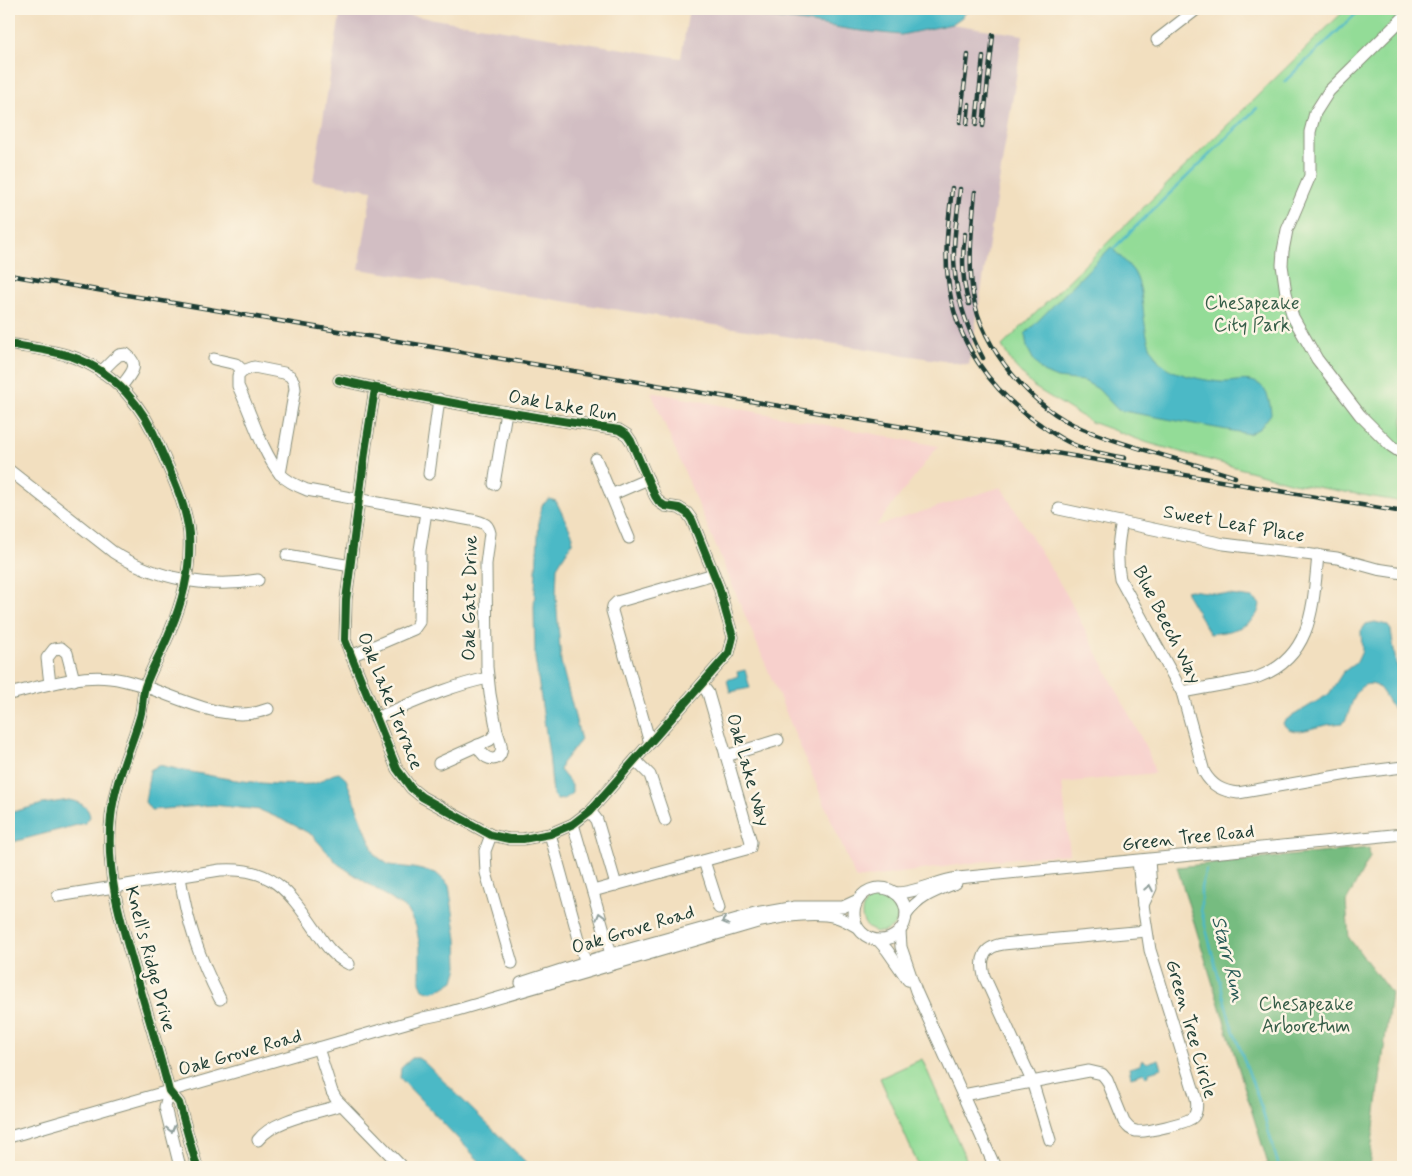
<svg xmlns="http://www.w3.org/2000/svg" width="1412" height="1176" font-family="Mynerve,sans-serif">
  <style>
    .built { fill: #f7d0cc }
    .industrial { fill: #d2bec3 }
    .green { fill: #93dc97; stroke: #598c66 }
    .forest { fill: #76bc80; stroke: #4a7c5a }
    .water { fill: #4cb9c6; stroke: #367b7d }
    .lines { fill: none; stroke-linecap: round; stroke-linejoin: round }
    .stream { stroke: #4cb9c6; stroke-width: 2.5 }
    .minor-casing { stroke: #888e7a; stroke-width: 13 }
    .minor { stroke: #fff; stroke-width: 11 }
    .rail-casing { stroke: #1f3d34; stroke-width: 4.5 }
    .rail { stroke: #fcf5e5; stroke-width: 2.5; stroke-dasharray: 8; stroke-linecap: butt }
    .cycleway-casing { stroke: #fcf5e5; stroke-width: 11 }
    .cycleway { stroke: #1b5e20; stroke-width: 8 }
    .oneway { stroke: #8f9e9a }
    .labels { text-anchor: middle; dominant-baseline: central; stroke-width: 5; stroke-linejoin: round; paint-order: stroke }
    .park-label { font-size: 19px; fill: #365d48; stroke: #fcf5e5 }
    .street-label { font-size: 19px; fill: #1f3d34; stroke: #fcf5e5 }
    .water-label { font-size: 20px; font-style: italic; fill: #2a5c58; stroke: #fcf5e5 }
  </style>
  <rect width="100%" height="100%" fill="#fcf5e5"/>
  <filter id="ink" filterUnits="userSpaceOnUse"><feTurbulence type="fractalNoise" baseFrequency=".02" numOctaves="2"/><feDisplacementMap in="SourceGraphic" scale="10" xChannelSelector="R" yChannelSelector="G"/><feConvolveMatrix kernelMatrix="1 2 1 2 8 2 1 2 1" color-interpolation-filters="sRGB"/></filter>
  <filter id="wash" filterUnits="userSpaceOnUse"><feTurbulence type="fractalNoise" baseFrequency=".0096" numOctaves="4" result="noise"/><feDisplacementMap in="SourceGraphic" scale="20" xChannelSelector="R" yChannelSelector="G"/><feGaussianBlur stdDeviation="1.12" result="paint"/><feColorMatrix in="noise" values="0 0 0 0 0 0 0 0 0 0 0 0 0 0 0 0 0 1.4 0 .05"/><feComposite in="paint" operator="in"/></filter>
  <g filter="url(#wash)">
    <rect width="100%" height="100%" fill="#f2dfbf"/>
    <path class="built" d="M651,392L938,446L876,526L1001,487L1067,595L1148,751L1155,773L1062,783L1070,854L994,860L856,879Z"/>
    <path class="industrial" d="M341,9H383V11L681,58L689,9H854L1023,35L969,365L359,269L372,190L313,181Z"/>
    <g class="green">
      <path d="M1346,9H1403V502L1293,483L1148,443L1091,422L1034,387L1012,363L1002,346Z"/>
      <circle cx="880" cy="914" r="18"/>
      <path d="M922,1059L968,1164L961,1167H919L880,1078Z"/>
    </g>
    <path class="forest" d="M1369,848L1370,857L1346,902L1349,938L1391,993L1369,1167H1256L1268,1164L1177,867Z"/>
    <g class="water">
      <path d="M745,9H969L962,17L952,24L901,35L853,30L799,21L764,17Z"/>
      <path d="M1111,247C1118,255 1128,263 1134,272C1149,297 1137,343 1163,365C1172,374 1207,381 1221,382C1230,383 1242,379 1251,381C1267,384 1270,401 1271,414L1260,428L1249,434L1118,410L1098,389L1084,381L1057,378L1043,372L1034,361L1027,347L1025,334Z"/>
      <path d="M549,499L556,501L573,536L572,543L557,567L556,597L561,662L581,740L562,763L560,770L572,785V793L565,799L557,800L553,795L549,754L535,658L534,607L539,519L542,505Z"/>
      <path d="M1190,590L1253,598L1260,604C1258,627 1229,632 1210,634L1186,593V591Z"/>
      <path d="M1375,622L1387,625L1391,630L1396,663L1403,681V717C1389,710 1384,688 1375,685C1352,678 1352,715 1343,723C1336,724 1329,724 1322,726C1310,728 1293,737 1283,724L1284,721L1329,694L1343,672L1357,662L1362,651L1361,631L1366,624Z"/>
      <path d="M745,670L750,688L730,692L727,680L738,676L737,672Z"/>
      <path d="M159,765C209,776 260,787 311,784C322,783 328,774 339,773L346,779L375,855L389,865L413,868L436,873L449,885L457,939L458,967L454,981L443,988L431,992L423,989L420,982V947L416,926L406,909L338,864L312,835L292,824L260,810L214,805L151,810L145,802L150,770Z"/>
      <path d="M69,800C79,802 89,806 90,817L85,823L9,843V813L43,804Z"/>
      <path d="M412,1058H418L424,1062L531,1167H485L400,1078L401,1068Z"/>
      <path d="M1159,1059L1162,1068L1149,1072V1075L1146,1076L1144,1073L1131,1077L1129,1068L1140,1065L1141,1061L1144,1060L1147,1063Z"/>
    </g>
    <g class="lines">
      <g class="stream">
        <path d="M1285,81L1361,9"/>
        <path d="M1113,249L1257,108"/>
        <path d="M1206,870L1201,887V910L1230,1021L1262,1109L1279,1167"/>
      </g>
    </g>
  </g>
  <g filter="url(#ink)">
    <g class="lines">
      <g class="minor-casing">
        <g id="minor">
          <path d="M1403,18L1329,91L1315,113L1310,132V176L1287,230L1283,251L1282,265L1286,293L1293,317L1317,359L1360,415L1391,446L1403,454"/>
          <path d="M1157,40L1197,9"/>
          <path d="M9,344C30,348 52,350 73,357C115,372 144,407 160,448C172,476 186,504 189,534C191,567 183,601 170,631C163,650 151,668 145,687C142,696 143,707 140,717C130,751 115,780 111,817C105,870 120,919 135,970C146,1010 159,1051 169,1091L179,1103L197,1167"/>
          <path d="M214,359L236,364L243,371L254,367L284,373L290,376L294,382L295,389L280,474"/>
          <path d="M243,371L238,376V386C251,413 261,450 280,474C287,481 297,486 307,490L477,521C485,523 488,525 490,533L486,564L487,667L490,694L497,732L490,740L439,763"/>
          <path d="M101,372L113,360L119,355L126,354C142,366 129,375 121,387"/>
          <path d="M339,380C431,401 525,415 619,430L627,435L631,441L655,496L659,502L665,506L679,508L687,513L692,520L719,587L726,613L733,637L729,653L590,811L573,824L550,834L523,839H509L491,835L422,797L411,788L397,769L345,640L346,600L366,445L375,389"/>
          <path d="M596,459L629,538"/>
          <path d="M9,470L113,552C155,579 210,589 258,580"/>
          <path d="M429,474L439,399"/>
          <path d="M494,484L506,412"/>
          <path d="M611,495L648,479"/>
          <path d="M1059,509L1224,544L1337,558L1377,569L1403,573"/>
          <path d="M1122,522C1118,542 1116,558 1120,579L1182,692L1204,772C1212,786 1222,791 1238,793L1354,773L1403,767"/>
          <path d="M287,555L351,566"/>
          <path d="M351,656L414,629L419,622L420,550L426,512"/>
          <path d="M50,684L47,658L54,649L61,648L67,653L74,680"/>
          <path d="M1182,692C1199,689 1215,686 1231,683C1240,681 1250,680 1258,677C1313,657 1313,605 1318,555"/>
          <path d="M9,694C41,687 77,674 110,678C159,683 218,729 268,709"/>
          <path d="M376,718C413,703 449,686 488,678"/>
          <path d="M650,743L612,611L613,606L617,602L714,574"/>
          <path d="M478,745C479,748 480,751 482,753C487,760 499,762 501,752C503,745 499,738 497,732"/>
          <path d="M726,756L778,740"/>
          <path d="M635,760L650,775L665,820"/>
          <path d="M590,811L597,820L616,885"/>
          <path d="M573,824L613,961"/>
          <path d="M550,834L587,968"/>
          <path d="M491,835L485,851L486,873L512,963"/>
          <path d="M704,861L719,908"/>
          <path d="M1138,861L1143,905L1151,888L1149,860"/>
          <path d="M180,877C187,922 199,958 220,999"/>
          <circle cx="880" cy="914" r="26"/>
          <path d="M593,891L750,848L751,842L708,693L702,685"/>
          <path d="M895,893C917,893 936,881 958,878L1403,834"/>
          <path d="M58,896L220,870C273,866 290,893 317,932C326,946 333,956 349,964"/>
          <path d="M906,915C919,896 936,891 956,883"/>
          <path d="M900,931L901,947L916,991L995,1167"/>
          <path d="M879,941L887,950L908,980"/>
          <path d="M521,983L598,958L755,914L795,907H843L858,900"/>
          <path d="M318,1048L332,1092L336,1099L402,1167"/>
          <path d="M169,1091L165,1107L180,1167"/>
          <path d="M963,1095L1089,1071L1102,1074L1107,1080L1124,1122C1128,1127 1130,1130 1136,1131C1145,1133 1187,1123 1193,1117C1198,1112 1197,1104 1196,1098L1150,950L1143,905"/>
          <path d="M9,1137L423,1018L447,1013L761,921C782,917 814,911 836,917C843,919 850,923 857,927"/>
          <path d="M258,1140C274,1119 316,1113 341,1105"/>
          <path d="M1050,1140L1032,1081L984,976C980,959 983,947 1003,944L1146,931"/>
        </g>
      </g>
      <use href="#minor" class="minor"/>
      <g class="rail-casing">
        <g id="rail">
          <path d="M960,122L968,55"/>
          <path d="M967,124L969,104"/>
          <path d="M976,125L983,57"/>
          <path d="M983,126L993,35"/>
          <path d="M952,188C949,219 944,248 948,279C954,340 991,392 1041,425C1052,433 1064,441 1077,446C1092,452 1109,455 1125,458"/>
          <path d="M960,189C958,212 953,236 954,259C955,295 966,327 983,358"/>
          <path d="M975,192C972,226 968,260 973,295C982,349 1032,408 1083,429C1132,449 1185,460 1235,477"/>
          <path d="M965,234C962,257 962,282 969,304"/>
          <path d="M9,275L1403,512"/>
        </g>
      </g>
      <use href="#rail" class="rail"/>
      <g class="cycleway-casing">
        <g id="cycleway">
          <path d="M9,344C30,348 52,350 73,357C115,372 144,407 160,448C172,476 186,504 189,534C191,567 183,601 170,631C163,650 151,668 145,687C142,696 143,707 140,717C130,751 115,780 111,817C105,870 120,919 135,970C146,1010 159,1051 169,1091L179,1103L197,1167"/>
          <path d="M339,380C431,401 525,415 619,430L627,435L631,441L655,496L659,502L665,506L679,508L687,513L692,520L719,587L726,613L733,637L729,653L590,811L573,824L550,834L523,839H509L491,835L422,797L411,788L397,769L345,640L346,600L366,445L375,389"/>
        </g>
      </g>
      <use href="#cycleway" class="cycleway"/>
    </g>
    <defs><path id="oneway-chevron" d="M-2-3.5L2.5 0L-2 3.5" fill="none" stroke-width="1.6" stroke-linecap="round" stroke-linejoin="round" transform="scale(1.25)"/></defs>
    <g class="oneway">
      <use href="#oneway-chevron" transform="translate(1149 888) rotate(-79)"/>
      <use href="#oneway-chevron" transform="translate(600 916) rotate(-106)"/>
      <use href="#oneway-chevron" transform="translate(725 921) rotate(165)"/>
      <use href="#oneway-chevron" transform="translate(171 1129) rotate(76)"/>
    </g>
  </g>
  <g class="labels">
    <g class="park-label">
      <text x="1252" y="303">Chesapeake<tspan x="1252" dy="22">City Park</tspan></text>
      <text x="1306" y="1004">Chesapeake<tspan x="1306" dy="22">Arboretum</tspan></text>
    </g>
    <g class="street-label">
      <text transform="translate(563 406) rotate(10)">Oak Lake Run</text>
      <text transform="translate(1234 524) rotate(10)">Sweet Leaf Place</text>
      <text transform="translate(470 598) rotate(-89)">Oak Gate Drive</text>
      <text transform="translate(1167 625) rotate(63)">Blue Beech Way</text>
      <text transform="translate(390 701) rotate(68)">Oak Lake Terrace</text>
      <text transform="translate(748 770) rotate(74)">Oak Lake Way</text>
      <text transform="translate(1188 838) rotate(-6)">Green Tree Road</text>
      <text transform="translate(633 930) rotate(-17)">Oak Grove Road</text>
      <text transform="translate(150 959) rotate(75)">Knell's Ridge Drive</text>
      <text transform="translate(1191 1029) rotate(74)">Green Tree Circle</text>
      <text transform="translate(240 1053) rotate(-16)">Oak Grove Road</text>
    </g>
    <g class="water-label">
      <text transform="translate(1228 959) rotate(76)">Starr Run</text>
    </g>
  </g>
  <rect width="1412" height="1176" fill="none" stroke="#fcf5e5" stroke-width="30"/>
</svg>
